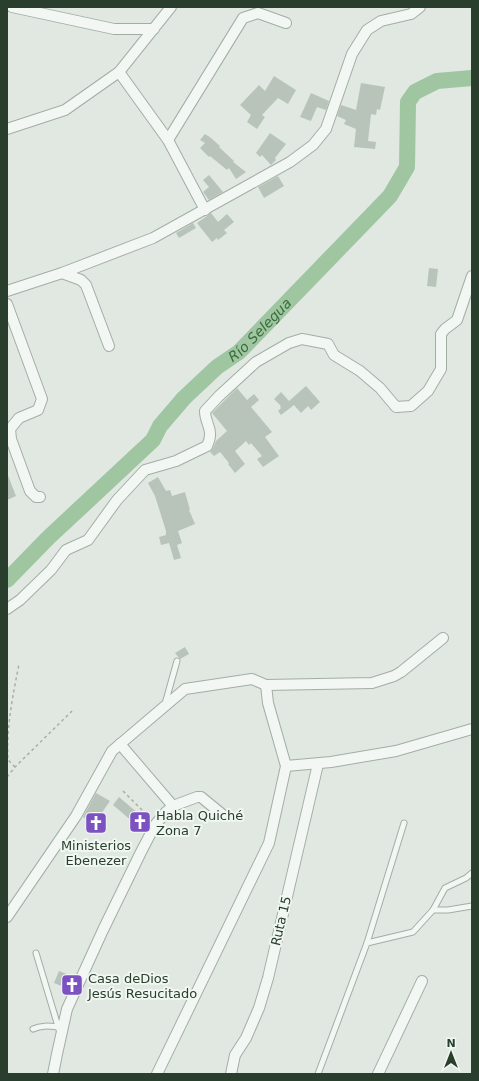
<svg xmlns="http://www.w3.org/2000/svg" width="479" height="1081" font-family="'DejaVu Sans',sans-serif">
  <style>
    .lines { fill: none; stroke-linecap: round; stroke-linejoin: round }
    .river { stroke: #9fc5a1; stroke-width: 16 }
    .building { fill: #b8c4ba }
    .lane-casing { stroke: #a2aea4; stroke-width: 7 }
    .street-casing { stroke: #a2aea4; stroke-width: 12 }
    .path { stroke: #a7b1a8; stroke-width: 1.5; stroke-dasharray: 3 3; stroke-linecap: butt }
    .lane { stroke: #f3f7f3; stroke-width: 5 }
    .street { stroke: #f3f7f3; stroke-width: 10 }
    .labels { text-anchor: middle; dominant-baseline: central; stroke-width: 4; stroke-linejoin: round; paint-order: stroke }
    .poi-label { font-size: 13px; fill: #2a3e2e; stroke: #f0f6f0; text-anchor: start }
    .street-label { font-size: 13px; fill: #2a3e2e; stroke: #f0f6f0 }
    .water-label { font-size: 14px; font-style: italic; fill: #386e3d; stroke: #f0f6f0 }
  </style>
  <rect width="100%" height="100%" fill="#e0e8e1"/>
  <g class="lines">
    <path class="river" id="s1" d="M7,580L48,538L153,440L160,426L184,398L217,367L239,352L390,196L407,167L408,102L415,92L437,81L472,78"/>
  </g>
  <g class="building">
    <path d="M274,76L296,90L288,104L278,98L262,115L265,117L257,129L247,122L251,115L240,105L259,85L265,91Z"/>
    <path d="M361,83L385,87L380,110L377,109L376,115L371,114L368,141L376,142L375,149L354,147L356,129L344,124L346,120L337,116L341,105L356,110Z"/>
    <path d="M311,93L329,101L326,110L317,107L311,121L300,117Z"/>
    <path d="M270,133L286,144L275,158L276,160L271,165L262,155L260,157L256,153Z"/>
    <path d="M205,134L211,138L220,146L219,147L234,161L233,162L246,172L236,179L229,168L227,170L210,156L209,157L200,148L205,143L200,140Z"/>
    <path d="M209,175L223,192L209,200L203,192L209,187L203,180Z"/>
    <path d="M278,176L284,186L264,198L258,187Z"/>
    <path d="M211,213L218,222L227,214L234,222L224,230L227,233L218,240L217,238L212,242L197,223Z"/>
    <path d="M193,223L196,228L179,238L176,233Z"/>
    <path d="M429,268L438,269L436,287L427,286Z"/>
    <path d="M306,386L320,402L311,410L308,406L301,413L294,405L281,415L278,411L281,408L280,407L281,406L274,399L281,392L289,401Z"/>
    <path d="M237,388L247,400L254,394L259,400L251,407L272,432L265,437L279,456L263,467L257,459L262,456L251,443L249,445L246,441L235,451L245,464L235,473L228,464L229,463L220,452L214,456L210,452L213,448L216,441L227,431L212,413Z"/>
    <path d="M7,473L16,496L7,500Z"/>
    <path d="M158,477L166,491L170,490L172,496L185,492L190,510H189L195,524L178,531L182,543L177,545L181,558L174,560L169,543L161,545L159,537L166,535V531L155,496L148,483Z"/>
    <path d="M185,647L189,654L180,659L175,653Z"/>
    <path d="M96,793L110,801L94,824L83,817Z"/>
    <path d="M119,797L140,815L133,822L113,805Z"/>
    <path d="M59,971L74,977L69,989L54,983Z"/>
  </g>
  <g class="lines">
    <g class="lane-casing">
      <g id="lane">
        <path d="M165,704L177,661"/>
        <path d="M433,910L445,888L466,878L472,873"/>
        <path d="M367,943L404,823"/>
        <path d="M36,953L60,1033"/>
        <path d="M33,1029C41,1025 49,1026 58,1027"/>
        <path d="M318,1074L367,943L413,932L433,910H448L472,906"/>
      </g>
    </g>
    <g class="street-casing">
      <g id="street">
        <path d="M12,7L114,29H154"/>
        <path d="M119,72L168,140L205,210"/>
        <path d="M7,129L65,110L119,72L171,7"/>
        <path d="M168,140L243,18L258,13L286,23"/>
        <path d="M62,273L81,280L86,285L109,346"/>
        <path d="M7,291L62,273L153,238L290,162L313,145L326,129L352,54L367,30L381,21L411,14L420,7"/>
        <path d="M7,304L42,399L38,410L19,418L10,429L11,439L30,491L36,497H40"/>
        <path d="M7,609L20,600L51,570L66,550L88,540L117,500L145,470L176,461L207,446C215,429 205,425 205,411L219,396L256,362L289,343L302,339L328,344L334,355L360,371L380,388L396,407L411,406L428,391L441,369V334L445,329L457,320L472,276"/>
        <path d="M120,744L173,806"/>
        <path d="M286,766L331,762L396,751L472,729"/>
        <path d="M7,917L76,816L112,751L185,689L252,679L266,685L372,683L394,676L401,672L443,638"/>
        <path d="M53,1074L57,1054L67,1009L103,930L141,852L155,825L166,812L173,806L197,797H201L223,815"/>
        <path d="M157,1074L269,843L286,766L268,703L266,685"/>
        <path d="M231,1074L235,1055L246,1038L259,1008L268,978L318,764"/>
        <path d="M378,1074L422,981"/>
      </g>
    </g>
    <g class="path">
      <path d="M15,767L8,760C6,728 13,695 19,664"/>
      <path d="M7,777L15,767L72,711"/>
      <path d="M123,791L149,817"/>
      <path d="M112,839L130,851"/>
    </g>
    <use href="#lane" class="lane"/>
    <use href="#street" class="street"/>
  </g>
  <defs>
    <g id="church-square" transform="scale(1.15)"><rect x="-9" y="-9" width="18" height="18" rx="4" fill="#7c51c2" stroke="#f0f6f0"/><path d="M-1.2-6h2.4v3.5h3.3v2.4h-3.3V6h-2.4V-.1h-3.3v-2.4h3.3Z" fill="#fff"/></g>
  </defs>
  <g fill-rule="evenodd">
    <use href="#church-square" x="140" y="822"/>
    <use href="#church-square" x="96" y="823"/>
    <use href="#church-square" x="72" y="985"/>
  </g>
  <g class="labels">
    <g class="poi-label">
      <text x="156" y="815">Habla Quiché<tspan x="156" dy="15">Zona 7</tspan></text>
      <text x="96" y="845" text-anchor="middle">Ministerios<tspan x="96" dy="15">Ebenezer</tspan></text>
      <text x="88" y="978">Casa deDios<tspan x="88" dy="15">Jesús Resucitado</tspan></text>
    </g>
    <g class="street-label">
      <text transform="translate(281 921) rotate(-77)">Ruta 15</text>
    </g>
    <g class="water-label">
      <text stroke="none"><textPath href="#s1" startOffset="357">Río Selegua</textPath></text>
    </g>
  </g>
  <rect width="479" height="1081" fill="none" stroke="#2a3e2e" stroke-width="16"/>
  <g transform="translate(451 1053)" stroke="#f0f6f0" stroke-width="3" paint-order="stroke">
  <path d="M0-3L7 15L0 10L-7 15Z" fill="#2a3e2e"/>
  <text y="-6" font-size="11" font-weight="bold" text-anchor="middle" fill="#2a3e2e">N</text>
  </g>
</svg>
